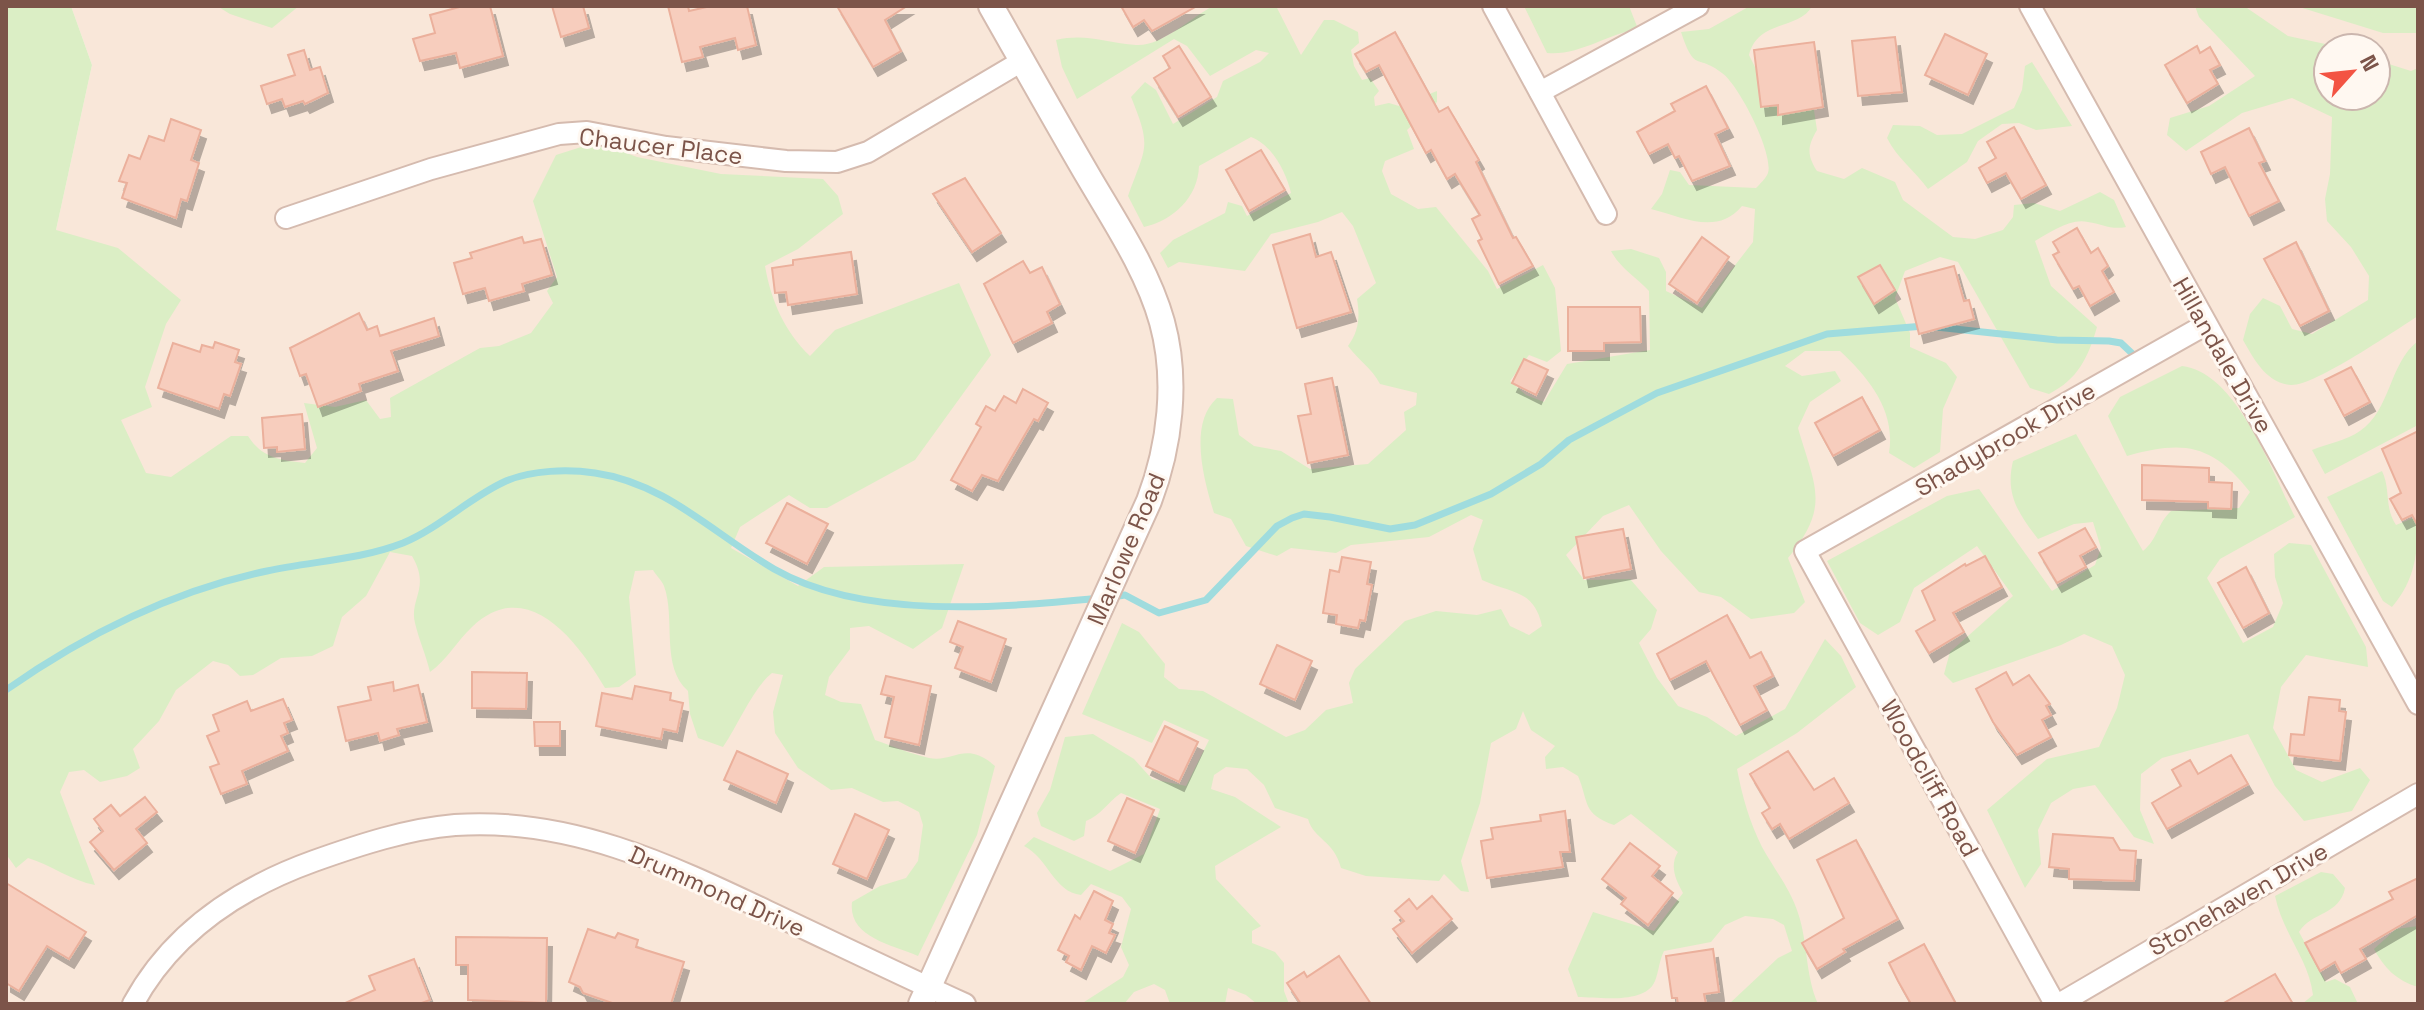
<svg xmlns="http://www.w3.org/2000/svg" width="2424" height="1010" font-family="'Space Grotesk',sans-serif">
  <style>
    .residential { fill: #f9e7d9; fill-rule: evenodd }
    .green { fill: #dbeec5 }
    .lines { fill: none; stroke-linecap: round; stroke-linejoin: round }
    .stream { stroke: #9fdcde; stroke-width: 7 }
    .building { fill: #f7cdbd; stroke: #ebb09c; stroke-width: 2; filter: url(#shadow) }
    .minor-casing { stroke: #d5bbaf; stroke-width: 24 }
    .tertiary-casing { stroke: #d5bbaf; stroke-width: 28 }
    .minor { stroke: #fff; stroke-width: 20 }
    .tertiary { stroke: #fff; stroke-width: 24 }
    .labels { text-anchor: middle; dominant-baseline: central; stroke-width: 6; stroke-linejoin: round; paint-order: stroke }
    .street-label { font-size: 24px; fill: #7c5449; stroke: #fff8f1 }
  </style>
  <defs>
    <filter id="shadow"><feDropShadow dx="5" dy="9" stdDeviation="0" flood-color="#0004"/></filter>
  </defs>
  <rect width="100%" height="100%" fill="#fef3e9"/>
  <path class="residential" d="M71,6H2418V1004H6V700L56,230L92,65ZM2328,48H2376V96H2328Z"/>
  <g class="green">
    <path d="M6,6H71L92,65L56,230L118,248L181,300L166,324L145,387L152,407L121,420L146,473L171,477L231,436H248C262,458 280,460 305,463L317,448L304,403L335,407L366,400L380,419L391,417L390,398L480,348L499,346L531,333L553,303L547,291L557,277L533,201L556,155L597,142L637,157L721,174L823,179L838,196L843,214L798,249L765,266C771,301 785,332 810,356L835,330L959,283L991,355L915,460L827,508H810L789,495L740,527L731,548L798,586L824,567L964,564L942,628L913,649L869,626L850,628V649L829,677L825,695L841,702L861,704L875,740C892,746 911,754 929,758C954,763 965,740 995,766L977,835L918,956C890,944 848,937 852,902L880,886L906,878L918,861L923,825L919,812L898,801L883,802L852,788L831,790L798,768L775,733L773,712L783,675L772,673C754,687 738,725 723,747L698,738L690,714L688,691C660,666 676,619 664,586C662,581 656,575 653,570L635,571L629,597L636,675L619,687L605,688C578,642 528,574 472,627C456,642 448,659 430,672C426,655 419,640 415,623C409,599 431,588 412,556L390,552L366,596L342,617L333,646L312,656L281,658L253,675L240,676L228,665L213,661L176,690L159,721L133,749L140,768L127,776L100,782L84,770L69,772L60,792L95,885C72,881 51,865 28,858L16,868L6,854Z"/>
    <path d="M217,6H299L272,28L230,14Z"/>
    <path d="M1213,6H1276L1301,55L1324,20H1334L1358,32L1359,43L1351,50L1354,66L1362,80L1370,78L1379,91L1374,97L1375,106L1389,103L1399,106L1437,91V102L1407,130L1414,149L1385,161L1382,171L1391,194L1418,209L1436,207L1488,271L1497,289L1543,265L1555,288L1561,351L1547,362L1529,355L1510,381L1526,395L1544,402L1567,364L1650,350L1649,291C1636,277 1620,268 1611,251L1631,249L1659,258L1666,272V291L1702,308L1753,242L1755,209L1742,206C1717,236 1683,217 1651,209L1662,194L1670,170L1680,172L1689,185L1756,188C1760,184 1766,178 1768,173C1774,154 1739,85 1722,73C1697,53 1695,74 1681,32L1709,29L1750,6H1812C1800,30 1758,19 1749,55L1760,77L1813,104L1817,130C1807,147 1807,155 1817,171L1844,179L1862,168L1895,182L1903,200L1953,237L1975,239L2003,230L2013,217L2014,205L2034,203L2060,211L2100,192L2114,200L2126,227C2111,230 2102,224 2088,222C2070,218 2051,232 2035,241L2051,286L2097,327C2088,358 2078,379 2049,394L2030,388L1958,262L1940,257L1905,271L1895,298L1910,333V347L1946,363L1957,377L1943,409L1940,452L1914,468L1889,453C1896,411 1869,378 1840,351H1805L1785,366L1802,376L1835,371L1841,381L1810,402L1798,428C1815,487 1831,506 1788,558L1805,602L1794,613L1751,619L1721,597L1699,592L1661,551L1629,505L1603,516L1566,555L1584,580L1630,579L1657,610L1651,629L1639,643L1657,678L1678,706L1707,717L1736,736L1785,709L1825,639L1841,656L1856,687L1797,733L1737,769C1742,796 1750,823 1762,847C1774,869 1790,888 1798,913C1808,942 1805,974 1818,1004H1729L1778,958L1792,951L1784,925L1773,919L1745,916L1725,925L1711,942L1664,951C1659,961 1659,971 1655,981C1645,1005 1598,997 1578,997L1568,969L1593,912L1654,931L1683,893C1676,880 1669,866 1678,852L1631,814L1614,825C1582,814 1589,802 1578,776L1563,767L1546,769L1545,757L1555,746L1531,730L1523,711L1516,729L1491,743L1480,803L1461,861L1469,892L1461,891L1444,874L1439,881L1366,876L1341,868C1334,840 1314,840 1308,819L1275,808L1264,785L1247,769L1226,767L1214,775L1211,789L1235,797L1281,827L1215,866L1216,879L1261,926L1252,931V943L1275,952L1284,963V991L1289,1004H1257L1246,995L1228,988L1225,1004H1170L1165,990L1154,984L1134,992L1124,1004H1081L1123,977L1129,965L1121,947L1131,909L1122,897L1091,884L1081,895C1054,892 1048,858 1024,846L1034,837L1110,871L1144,854L1160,809L1121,793C1107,803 1101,815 1086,821L1084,836L1074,841L1041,826L1037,813L1050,790L1065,737L1093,734L1134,759L1152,779L1186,786L1209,740L1164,720L1152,743L1082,714L1122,623L1139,632L1165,664L1164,677L1179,689L1203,691L1286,737L1305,730L1326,710L1353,703L1349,683L1355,669L1405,621L1436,611L1477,615L1501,609L1510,626L1529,635L1542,626C1534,589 1512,594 1482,580L1473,549L1483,520L1471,515L1429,537L1351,545L1336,553L1291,548L1277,556L1246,546L1231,519L1214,513C1204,480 1188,424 1217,398L1233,399L1239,435L1254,446L1281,451L1310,469L1368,464L1406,430L1404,412L1416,405L1417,393L1380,384C1372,368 1359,361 1348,346C1359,331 1360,317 1357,299L1376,283L1353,226L1342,212L1318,222L1271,234L1245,271L1179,262L1168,268L1160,253L1173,240L1225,213L1228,202L1242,206L1247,216L1291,193C1286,171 1272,145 1251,137L1199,166C1198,197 1174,220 1144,227L1128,196C1146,146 1152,148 1131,97L1145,82L1156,90L1173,124L1217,97L1223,81L1260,62L1269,53L1256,50L1210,76L1187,46L1174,39L1077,99L1062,67L1056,40C1086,33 1107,43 1136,45C1161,47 1192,17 1213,6Z"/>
    <path d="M1524,6H1629L1638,29C1607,34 1579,56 1547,53Z"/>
    <path d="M2195,6H2244L2288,36L2344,48H2328V96H2376V60L2411,71L2418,68V316C2394,331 2315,386 2291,385C2266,383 2254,359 2243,340L2250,314L2263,298L2280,306L2292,329L2312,334L2368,300L2369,276L2351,247L2327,221L2325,199L2330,174L2332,117L2292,98L2242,113L2186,151L2167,135L2170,118L2209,106L2255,76L2199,17Z"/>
    <path d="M2296,6H2418V33H2383Z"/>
    <path d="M2032,62L2072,126L2036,130L2019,123L2002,124L1978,141L1967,162L1928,189C1915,171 1897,158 1887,138L1893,125L1920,126L1937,135L1962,134L2014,108L2022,90L2025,66Z"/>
    <path d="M2418,341V425L2325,474L2312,450C2327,444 2347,440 2360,431C2391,410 2389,363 2418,341Z"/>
    <path d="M2182,366C2237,372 2272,472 2295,517L2220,559L2207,578L2243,643L2273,627L2283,603L2275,577L2274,554L2289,543L2311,545L2366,647L2368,667L2306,655L2281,687L2273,728L2296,770L2322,782L2360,768L2370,780L2352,811L2304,821L2275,786L2248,734L2162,758L2141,774L2140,810L2154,844L2134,837L2095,785L2073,789L2051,803L2038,830L2041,864L2025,888L1987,810L2047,759L2099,747L2117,708L2125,675L2112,646L2084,634L2061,645L1953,683L1944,674L1950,652L2013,596L1977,546L1914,588L1900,622L1878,635L1860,623L1827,561L1947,496L1979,489L2052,591L2095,565L2101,548L2093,522L2074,524L2038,539C2018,513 2005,494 2013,461L2076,434L2143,551C2158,539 2157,524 2171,511L2239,508L2250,492C2212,444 2184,440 2127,456L2108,416L2120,397Z"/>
    <path d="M2382,471C2391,490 2384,507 2396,525L2418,516C2418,551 2416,579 2392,607L2383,601L2327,497Z"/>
    <path d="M2321,872L2333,874L2345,888C2340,915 2311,912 2299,932L2326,982L2335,979L2350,987L2358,1004H2302L2313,995C2309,960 2283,934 2275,896Z"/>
    <path d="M2418,926V987C2397,981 2384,968 2374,949L2396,929Z"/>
  </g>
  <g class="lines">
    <g class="stream">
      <path d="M1936,327L2057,340L2109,341L2121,343L2138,359"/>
      <path d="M1112,597L1125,595L1159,613L1206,600L1277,526L1292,518L1304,514L1330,517L1390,529L1415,525L1491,494L1541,464L1569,440L1657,393L1827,334L1924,326"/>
      <path d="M6,690C86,634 171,591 267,571C313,561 359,560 403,543C441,527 470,497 506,481C532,470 568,469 595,473C666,483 715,535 774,569C863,620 1000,608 1100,598"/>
    </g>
  </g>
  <g class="building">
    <path d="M463,6H490L503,56L460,68L456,53L420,61L413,39L435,33L430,15Z"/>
    <path d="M552,6H583L589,28L561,37Z"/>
    <path d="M668,6H688L689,11L711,6H747L756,45L738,50L735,38L700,47L703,57L682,62Z"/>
    <path d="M837,6H907L885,20L901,51L873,67Z"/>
    <path d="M1121,6H1197L1152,31L1144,20L1133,27Z"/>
    <path d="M1395,32L1439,112L1448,107L1479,160L1476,162L1513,238L1516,237L1533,266L1499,284L1478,241L1482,239L1472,219L1480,215L1455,174L1447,179L1431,150L1426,153L1379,65L1366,72L1355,54Z"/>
    <path d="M1945,34L1987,54L1968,95L1925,75Z"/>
    <path d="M1895,37L1902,92L1858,96L1852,41Z"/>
    <path d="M1814,42L1823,107L1778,115V105L1761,107L1754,50Z"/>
    <path d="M1179,46L1211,97L1178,117L1154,78L1170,68L1163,56Z"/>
    <path d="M2197,46L2200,53L2210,47L2220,65L2210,70L2218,84L2187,103L2165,65Z"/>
    <path d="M304,50L310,70L320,67L328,93L305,104L303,101L285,107L282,99L267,104L261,86L295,75L288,55Z"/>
    <path d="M1706,86L1728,128L1715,134L1730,166L1692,181L1679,156L1675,158L1668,144L1649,154L1637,132L1675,111L1671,104Z"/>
    <path d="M171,119L201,130L191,160L199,163L187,201L181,199L176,218L122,198L127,183L119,181L129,155L140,159L149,136L164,141Z"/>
    <path d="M2014,127L2046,185L2021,199L2006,173L1987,183L1979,168L1996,158L1987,142Z"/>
    <path d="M2249,128L2265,161L2259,163L2279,201L2249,216L2225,167L2211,174L2201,152Z"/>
    <path d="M1261,150L1285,190L1249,211L1226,170Z"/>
    <path d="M965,178L1001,233L972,252L933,194Z"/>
    <path d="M2077,228L2091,253L2098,248L2108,266L2102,271L2114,292L2090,306L2079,286L2073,289L2053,255L2059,252L2053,242Z"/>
    <path d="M1310,234L1316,257L1331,252L1351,312L1297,328L1273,245Z"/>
    <path d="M522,237L524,243L541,239L552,275L522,284L524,291L489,301L485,288L463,294L454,263L472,258L470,253Z"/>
    <path d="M1702,237L1729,257L1697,303L1669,284Z"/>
    <path d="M2296,242L2329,311L2300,326L2264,259Z"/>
    <path d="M851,252L857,294L788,305L786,292L775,293L772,268L793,265V260Z"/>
    <path d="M1023,261L1030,273L1042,267L1060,304L1047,312L1052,323L1013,343L984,284Z"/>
    <path d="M1880,265L1895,290L1874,304L1858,277Z"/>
    <path d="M1954,266L1964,301L1969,300L1974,319L1919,334L1905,279Z"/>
    <path d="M1568,307H1640L1641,342L1604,343V351H1568Z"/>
    <path d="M359,313L367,330L377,326L380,336L434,318L439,336L391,351L398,371L359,384L361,391L318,407L306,374L300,376L290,348Z"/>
    <path d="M215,342L239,350L235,362L241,364L230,396L224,394L219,409L158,388L173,343L200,352L202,345L213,348Z"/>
    <path d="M1524,359L1548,370L1536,395L1512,383Z"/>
    <path d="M2351,367L2370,402L2344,416L2325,380Z"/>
    <path d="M1332,378L1348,455L1308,463L1298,416L1311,414L1305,384Z"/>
    <path d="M1023,389L1048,403L1038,421L1034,419L998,481L982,475L972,491L951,480L981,427L976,424L986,406L995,411L1004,396L1016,403Z"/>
    <path d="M1862,397L1880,430L1833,456L1815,423Z"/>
    <path d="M302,414L305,449L277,452V447L264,448L262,418Z"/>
    <path d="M2418,431V526L2412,515L2402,520L2390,499L2401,493L2382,449Z"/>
    <path d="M2142,465L2209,468V482L2232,483L2231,509L2208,508V502L2142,500Z"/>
    <path d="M787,503L828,524L807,564L766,543Z"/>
    <path d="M2085,528L2096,547L2080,556L2086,567L2057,583L2039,553Z"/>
    <path d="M1623,529L1631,569L1584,578L1576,537Z"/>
    <path d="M1985,556L2002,587L1953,613L1964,632L1929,653L1916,631L1935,620L1922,591L1965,564L1966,566Z"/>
    <path d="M1342,557L1371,562L1367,584L1372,585L1365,621L1360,620L1358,628L1336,624L1337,615L1323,613L1330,570L1339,572Z"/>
    <path d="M2246,567L2269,613L2243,628L2218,583Z"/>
    <path d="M1727,615L1750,658L1761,652L1773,676L1754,686L1767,710L1740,725L1706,661L1670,680L1657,654Z"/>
    <path d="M958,621L1006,639L991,682L955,668L963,647L950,642Z"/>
    <path d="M1277,645L1312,661L1295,700L1260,684Z"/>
    <path d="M472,672L527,673L526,709L472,708Z"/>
    <path d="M2006,672L2013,685L2029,675L2050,704L2046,706L2051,715L2042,720L2051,737L2017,755L1993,722L1976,689Z"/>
    <path d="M886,676L931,686L919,745L885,737L894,697L881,694Z"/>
    <path d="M393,682L394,691L418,685L427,722L397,729L399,735L380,741L378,733L346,741L338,707L371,700L368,687Z"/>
    <path d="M635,686L671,693L670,700L683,703L677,732L663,729L661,739L596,726L602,693L632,699Z"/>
    <path d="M2309,697L2340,700L2339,711L2346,712L2340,761L2289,755L2291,734L2304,735Z"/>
    <path d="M283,699L292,720L284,723L288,733L281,736L288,751L242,771L247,784L221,794L210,767L219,764L207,736L219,731L213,715L247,701L251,711Z"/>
    <path d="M534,722H560V746H535Z"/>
    <path d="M1165,726L1198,742L1179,782L1146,766Z"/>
    <path d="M737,751L788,774L776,803L724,780Z"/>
    <path d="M1788,751L1814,790L1834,778L1849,803L1789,839L1780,824L1772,829L1762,813L1770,808L1750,774Z"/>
    <path d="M2231,755L2248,784L2167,829L2152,803L2181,786L2172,770L2190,760L2198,774Z"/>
    <path d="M145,797L157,812L136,829L147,843L114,870L90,842L103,831L94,819L111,805L120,816Z"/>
    <path d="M1127,798L1154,810L1135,853L1108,841Z"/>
    <path d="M1565,811L1570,852H1560L1563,867L1487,878L1481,841L1493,839L1491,828L1541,821L1540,815Z"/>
    <path d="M855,814L889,830L867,879L833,864Z"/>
    <path d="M2053,834L2113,838L2120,850L2136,851L2134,881L2069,879V869L2049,867Z"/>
    <path d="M1856,840L1898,919L1843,949L1845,952L1817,969L1802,943L1844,918L1817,860Z"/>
    <path d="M1630,843L1660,866L1652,876L1673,893L1648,925L1621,904L1626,898L1602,879Z"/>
    <path d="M2418,878V915L2360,949L2366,959L2341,973L2335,962L2320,971L2305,943L2393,899L2389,892Z"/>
    <path d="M6,883L86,932L69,959L47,946L19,991L6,983Z"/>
    <path d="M1094,891L1113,901L1105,920L1113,924L1109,933L1115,935L1106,953L1092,946L1081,970L1066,962L1069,956L1058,950L1075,915L1080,919Z"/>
    <path d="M1432,896L1452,919L1412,953L1393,929L1404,921L1395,911L1409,899L1417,909Z"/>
    <path d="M588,929L615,938L618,933L638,940L636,947L684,962L671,1004H615L583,993L580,987L569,982Z"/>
    <path d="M456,937L547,938L546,1003L468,1000V965H456Z"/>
    <path d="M1924,944L1956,1004H1911L1898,981L1889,963Z"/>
    <path d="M1713,949L1719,992L1704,994L1706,1004H1678L1677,998H1672L1666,956Z"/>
    <path d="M1339,956L1371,1004H1301L1287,983L1304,972L1307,977Z"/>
    <path d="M414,959L430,1000L419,1004H343L375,990L369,976Z"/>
    <path d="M2275,974L2293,1004H2222Z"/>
  </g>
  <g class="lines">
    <g class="minor-casing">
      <g id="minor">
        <path d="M1493,6L1606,214"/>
        <path d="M2030,6L2418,704"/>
        <path d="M1540,92L1698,6"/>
        <path d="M286,218L431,169L559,134L587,132L666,147L786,161L837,162L868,152L1022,61"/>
        <path d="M133,1004C172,932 239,888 314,861C359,845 407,829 455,825C568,817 668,864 767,911C833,942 899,974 965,1004"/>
        <path d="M2055,1004L1805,551L2205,325"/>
        <path d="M2059,1004L2418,794"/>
      </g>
    </g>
    <g class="tertiary-casing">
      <path id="tertiary" d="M921,1004L1149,501C1170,446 1178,380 1162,322C1148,272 1117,225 1091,181C1057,123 1024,64 991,6"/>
    </g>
    <use href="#minor" class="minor"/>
    <use href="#tertiary" class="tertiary"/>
  </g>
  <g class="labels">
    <g class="street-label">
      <text transform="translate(661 146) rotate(7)">Chaucer Place</text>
      <text transform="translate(2223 355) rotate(60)">Hillandale Drive</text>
      <text transform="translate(2005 439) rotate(-30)">Shadybrook Drive</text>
      <text transform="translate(1126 549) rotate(-67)">Marlowe Road</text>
      <text transform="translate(1930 778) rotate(61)">Woodcliff Road</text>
      <text transform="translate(717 891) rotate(24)">Drummond Drive</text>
      <text transform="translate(2238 899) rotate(-30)">Stonehaven Drive</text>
    </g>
  </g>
  <rect width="2424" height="1010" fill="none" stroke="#7c5449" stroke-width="16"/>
  <g transform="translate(2352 72) rotate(63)"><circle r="38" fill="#fff8f1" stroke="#cbb6ae" stroke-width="2"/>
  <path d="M0-6L14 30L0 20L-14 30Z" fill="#f35443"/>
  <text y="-12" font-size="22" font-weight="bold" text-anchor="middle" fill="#7c5449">N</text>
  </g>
</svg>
